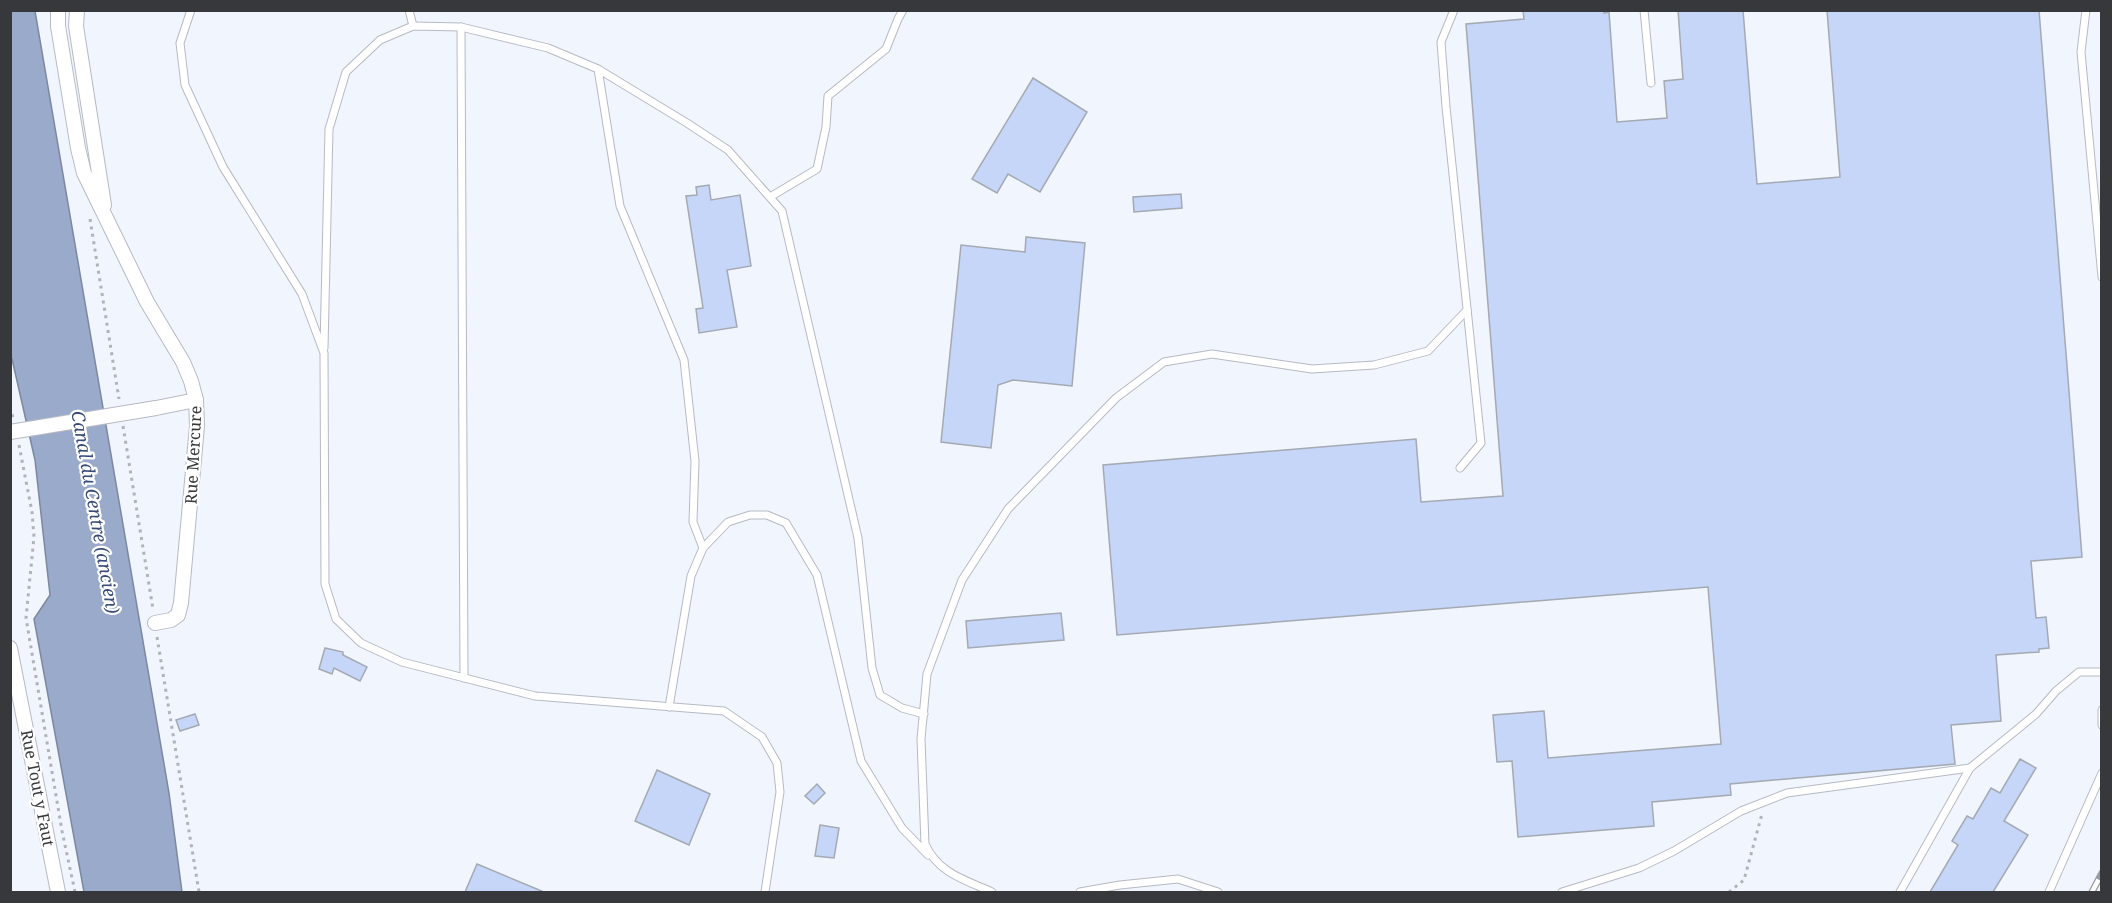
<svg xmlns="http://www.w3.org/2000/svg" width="2112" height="903" font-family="'Noto Serif',serif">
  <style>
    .water { fill: #9aaacb; stroke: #7c88a0; stroke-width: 1.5 }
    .building { fill: #c5d6f8; stroke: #a4a9b2; stroke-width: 1.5 }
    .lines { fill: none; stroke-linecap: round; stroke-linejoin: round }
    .service-casing { stroke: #b6bac3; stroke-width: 9 }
    .minor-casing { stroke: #b6bac3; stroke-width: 16 }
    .path { stroke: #afb3ba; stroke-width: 3; stroke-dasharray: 3 4.5; stroke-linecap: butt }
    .service { stroke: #fff; stroke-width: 7 }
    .minor { stroke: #fff; stroke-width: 14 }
    .rail-casing { stroke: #979ba2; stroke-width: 7 }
    .rail { stroke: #fff; stroke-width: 4.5; stroke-dasharray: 14; stroke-linecap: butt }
    .minor-bridge-casing { stroke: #b6bac3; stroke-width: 16; stroke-linecap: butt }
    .minor-bridge { stroke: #fff; stroke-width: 14 }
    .labels { text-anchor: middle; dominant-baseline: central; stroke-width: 4.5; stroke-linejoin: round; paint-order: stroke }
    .street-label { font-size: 16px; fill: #36383c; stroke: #fff }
    .water-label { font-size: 18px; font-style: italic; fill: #374c7a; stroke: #fff }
  </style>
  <rect width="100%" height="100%" fill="#f0f5fe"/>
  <path class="water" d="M10,11H35L169,793L182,892H84L34,619L50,595L35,460L12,359L11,358Z"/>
  <g class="building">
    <path d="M1523,10H1604V13L1609,12L1617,122L1667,118L1664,81L1683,79L1678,10H1743L1757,184L1840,177L1827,10H2039L2082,557L2031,561L2036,618L2046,617L2049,648L2039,649V652L1996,655L2001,721L1951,725L1955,764L1730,784L1731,795L1652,802L1654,826L1518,837L1512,761L1497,762L1493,715L1544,711L1548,758L1721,744L1708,587L1117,635L1103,465L1416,439L1421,502L1503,496L1466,24L1524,19Z"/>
    <path d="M1033,78L1087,112L1040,192L1008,174L997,193L972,179Z"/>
    <path d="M709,185L711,200L740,195L751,266L727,270L737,327L699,333L696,309L703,308L686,196L697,195L696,187Z"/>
    <path d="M1181,194L1182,208L1134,212L1133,197Z"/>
    <path d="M1026,237L1085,243L1072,386L1013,380L998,385L991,448L941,442L961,245L1025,252Z"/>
    <path d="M1061,613L1064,640L968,648L966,621Z"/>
    <path d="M325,648L343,652V655L367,667L360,681L334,668L332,674L319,669Z"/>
    <path d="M195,714L199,725L180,731L176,720Z"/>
    <path d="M2020,759L2036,768L2004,821L2028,835L1993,892H1930L1958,845L1952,841L1967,816L1973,819L1991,788L2000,793Z"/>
    <path d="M657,770L710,794L689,845L635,821Z"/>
    <path d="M817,784L825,793L814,804L805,796Z"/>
    <path d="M820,825L839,828L834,858L815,856Z"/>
    <path d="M477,864L544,892H465Z"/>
  </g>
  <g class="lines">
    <g class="service-casing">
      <g id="service">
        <path d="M191,10L180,43L185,85L223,167L302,294L324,353L325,584L336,619L361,643L402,662L535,696L724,711L762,737L777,763L780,792L765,892"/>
        <path d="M409,10L413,26"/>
        <path d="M1454,10L1441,42L1446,107L1481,443L1460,468"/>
        <path d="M1644,10L1651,83"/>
        <path d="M2086,10L2081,52L2102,277"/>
        <path d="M461,27L548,48L598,69L620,206L684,360L695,461L693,522L703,548"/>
        <path d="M598,69L687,123L728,150L782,211L858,538L872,668L880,695L902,708L924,714"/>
        <path d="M770,197L817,169L826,127L828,96L886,49L898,19L903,10"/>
        <path d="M324,348L329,129L346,72L380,40L413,26L461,27L464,678"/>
        <path d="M669,707L691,576L703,548L728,522L750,515H767L786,523L817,575L861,761L902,828L928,855"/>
        <path d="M2102,710V725"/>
        <path d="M992,892C965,880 938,873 925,844L921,739L927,674L962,580L1008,509L1116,398L1164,362L1212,354L1312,369L1374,365L1428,351L1467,310"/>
        <path d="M1080,892L1120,885L1178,879L1218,892"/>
        <path d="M1562,892L1639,868L1674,851L1741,811L1787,793L1970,768"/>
        <path d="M1900,892L1970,768L2036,714L2056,691L2079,672H2102"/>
        <path d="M2049,892L2102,773"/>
      </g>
    </g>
    <g class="minor-casing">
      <g id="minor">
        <path d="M58,10V26L78,148L84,173L147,302L183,362L191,381L196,400L197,426L181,603L178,615L171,620L155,623"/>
        <path d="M77,10L76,26L104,205"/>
        <path d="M156,408L196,400"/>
        <path d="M10,648L58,892"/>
      </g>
    </g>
    <g class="path">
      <path d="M90,219L119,399"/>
      <path d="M10,407L13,418"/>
      <path d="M123,426L153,609"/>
      <path d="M19,445L32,512L34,537L26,618L62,831L75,892"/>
      <path d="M157,637L199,892"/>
      <path d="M1729,892L1744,880L1762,814"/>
    </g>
    <use href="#service" class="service"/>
    <use href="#minor" class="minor"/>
    <g class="rail-casing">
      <path id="rail" d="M2092,892L2102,873"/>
    </g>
    <use href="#rail" class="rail"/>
    <g class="minor-bridge-casing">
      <path id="minor-bridge" d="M10,432L156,408"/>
    </g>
    <use href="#minor-bridge" class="minor-bridge"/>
  </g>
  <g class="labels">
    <g class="street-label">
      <text transform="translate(193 455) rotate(-87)">Rue Mercure</text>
      <text transform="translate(38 788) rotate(79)">Rue Tout y Faut</text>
    </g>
    <g class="water-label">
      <text transform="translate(96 512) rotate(80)">Canal du Centre (ancien)</text>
    </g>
  </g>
  <rect width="2112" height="903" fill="none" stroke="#36383c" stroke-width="24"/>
</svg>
